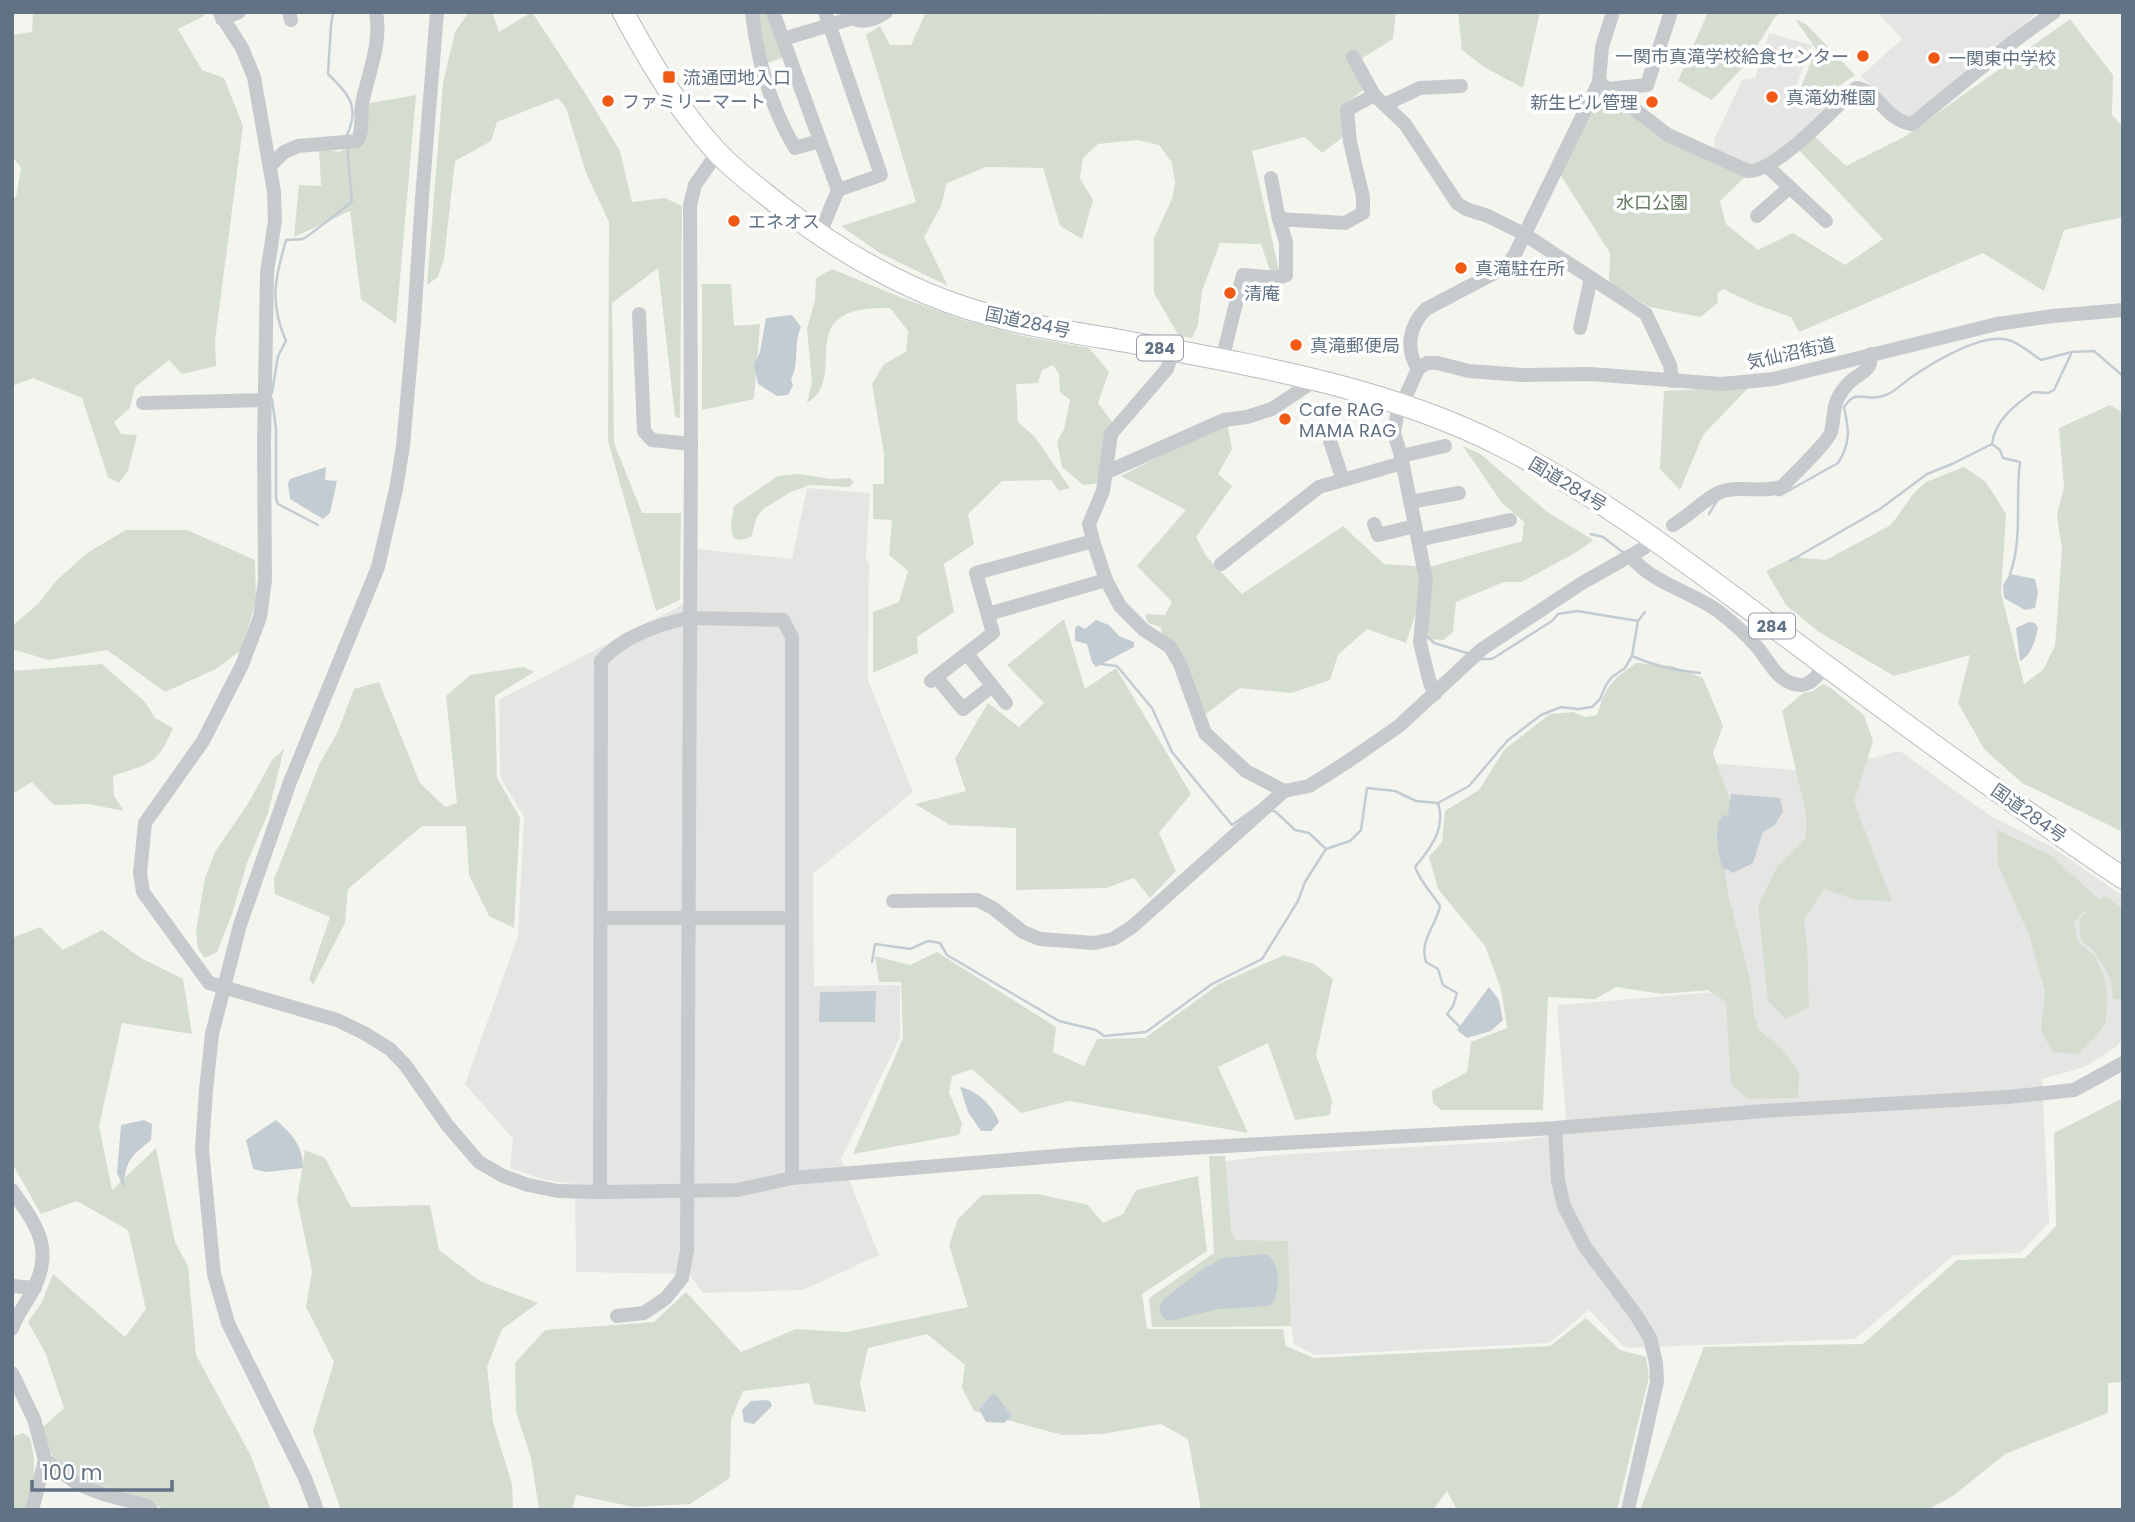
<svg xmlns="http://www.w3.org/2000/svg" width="2135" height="1522" font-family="Poppins,'Noto Sans JP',sans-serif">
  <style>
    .built { fill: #e5e6e4 }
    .green { fill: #d5ddd1 }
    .water { fill: #c3ccd2 }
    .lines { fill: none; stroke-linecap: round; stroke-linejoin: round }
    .stream { stroke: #c3ccd2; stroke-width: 2.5 }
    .highway-casing { stroke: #b8bbbe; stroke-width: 23 }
    .minor { stroke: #c7cacd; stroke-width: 14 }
    .highway { stroke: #fff; stroke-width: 21 }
    .poi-dot { fill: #f15a14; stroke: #fff; stroke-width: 2.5 }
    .labels { text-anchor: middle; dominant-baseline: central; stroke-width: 7; stroke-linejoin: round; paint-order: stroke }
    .shield { fill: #fff; stroke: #909ca9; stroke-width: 2 }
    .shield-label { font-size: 16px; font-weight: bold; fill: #617284 }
    .poi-label { font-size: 18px; fill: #617284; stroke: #fff; text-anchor: start }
    .park-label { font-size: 18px; fill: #647b61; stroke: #fff }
    .street-label { font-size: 18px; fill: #617284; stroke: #fff }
  </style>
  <rect width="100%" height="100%" fill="#f5f5f0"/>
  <g class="built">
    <path d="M1877,12H2038L2022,26L2015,35L1911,117L1899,116L1861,76L1902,39Z"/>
    <path d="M1769,33L1812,45L1795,89L1824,104L1828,108L1764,166L1751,168L1716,153L1714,140L1742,80L1755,78Z"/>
    <path d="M807,488L870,493L866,559L869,563L868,680L913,792L813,874L814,986L900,985V1037L841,1159L879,1255L803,1290L703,1293L689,1274L576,1272L575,1184L545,1180L510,1168L513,1139L465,1084L518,936L524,817L500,777L499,700L678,607L697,592V549L792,559Z"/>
    <path d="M1900,751L1989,815L2052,847L2123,896V1039L2116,1047L2085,1067L2042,1079L2049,1223L2020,1253L1954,1255L1855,1339L1625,1348L1589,1310L1549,1343L1315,1355L1294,1344L1291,1326L1152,1327L1216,1256L1211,1163L1274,1155L1515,1141L1567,1133L1557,1005L1715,992L1691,761L1815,772Z"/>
  </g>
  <g class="green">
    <path d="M33,12H204V16L178,29L202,70L224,78L243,126L215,341L216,366L182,374L169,360L135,387L130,408L114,422L121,434L137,435L128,471L119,483L108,477L82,398L33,378L12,386V198L16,197L21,168L12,156V35L32,32Z"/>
    <path d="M469,12H492L499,32L532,12L585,93L620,151L632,202L665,198L682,206L680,418L675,417L658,268L612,303L614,443L642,513H681L680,600L656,611L608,441L609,222L586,173L566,108L558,98L497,122L491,141L455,161L444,259L438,277L427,285L443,83L455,32Z"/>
    <path d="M758,12H770L785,57L767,63Z"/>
    <path d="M926,12H1095L1097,15L1098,12H1396L1393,39L1356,62L1363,90L1344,106L1346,135L1322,153L1305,137L1252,151L1281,279L1270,271L1261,244L1220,243L1202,291L1198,325L1192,338L1179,336L1154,293V238L1172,199L1175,183L1172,163L1159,145L1138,140L1098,144L1083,158L1080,178L1093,200L1082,239L1060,226L1043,168L986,167L947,183L941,206L924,237L948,286L880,253L841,226L916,202L866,35L880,26L890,45H911Z"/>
    <path d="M1458,12H1540L1523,88L1484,67L1462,50Z"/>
    <path d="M1708,12H1782L1775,17L1746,64L1712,100L1678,81Z"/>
    <path d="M1795,19L1806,24L1855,75L1821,98L1801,87L1816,49Z"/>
    <path d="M2070,19L2113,75L2112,115L2123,127V217L2064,230L2044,291L1983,253L1799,332L1791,317L1757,305L1723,289L1717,294L1718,303L1700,317L1650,307L1609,283L1610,253L1560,174L1601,90L1746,176L1720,201L1726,224L1758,250L1793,233L1845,265L1883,239L1798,149L1814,136L1846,166L1904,137Z"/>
    <path d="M416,95L396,324L361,299L350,211L294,237L299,185L321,186L319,148L339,152L364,141V104Z"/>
    <path d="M832,269L900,297L964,320L1023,336L1089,348L1109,372L1098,403L1112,422L1099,483L1083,485L1062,467L1057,442L1064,429L1070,400L1060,392L1059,374L1053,365L1042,370L1038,383L1016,384L1018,422L1035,437L1070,488L1059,491L1051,480L1002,481L968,514L974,544L944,564L954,612L917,637L918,653L873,673V612L899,602L908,571L889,555L892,520L873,519V484H884V453L872,384L884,364L906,352L908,331L890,308C787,305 852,376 807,403L812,383L807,329L815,300L816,278Z"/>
    <path d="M702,284H731L734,326L760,324L754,399L702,410Z"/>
    <path d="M1749,387L1703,435L1680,490L1660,469L1664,391Z"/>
    <path d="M2110,405L2123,413V832L2022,783L1984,749L1958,703L1970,655L1894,676L1819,632L1786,605L1766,571L1794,557L1826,560L1891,525L1914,493L1926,482L1964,467L1986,482L2006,514L2001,593L2024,684L2043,670L2055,646L2062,550L2057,515L2064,487L2059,428Z"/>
    <path d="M1227,422L1232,449L1218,474L1232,486L1196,537L1206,556L1242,594L1343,526L1384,564L1429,567L1522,541L1524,522L1502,503L1463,446L1482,455L1546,511L1593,540L1577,552L1521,582H1504L1456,602L1453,632L1443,640L1431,639L1416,613L1406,643L1367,629L1338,655L1330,680L1291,693L1240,688L1206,714L1162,636L1161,627L1148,623L1145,614L1165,615L1172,602L1137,566L1186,510L1121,476Z"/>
    <path d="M799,474L831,479L850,478L854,482L849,487L810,485L791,492L763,509L757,517L751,537L741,540L733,538L731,524L734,506L778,476Z"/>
    <path d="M126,530H187L255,560L256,601L241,650L216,669L165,692L107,650L49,660L12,649V626L38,604L56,581L87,553Z"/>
    <path d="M1064,619L1085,689L1116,668L1191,794L1159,833L1176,871L1150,898L1134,878L1106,888L1016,890V828L950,825L915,804L966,791L955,759L988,703L1019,727L1044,703L1007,665Z"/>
    <path d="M1636,663L1672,666L1703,678L1723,726L1713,753L1731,803L1725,873L1728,894L1750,979L1754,1014L1759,1030L1783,1050L1799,1073L1798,1098L1747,1099L1731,1084L1726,1002L1708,990L1662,994L1616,987L1595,999L1548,997L1543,1110H1441L1433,1103L1432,1091L1467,1072L1471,1042L1507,1028L1501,989L1485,946L1438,889L1429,857L1442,842L1445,811L1479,790L1504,750L1550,714L1573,712L1585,717L1597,715C1606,685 1611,681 1636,663Z"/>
    <path d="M102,664L145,702L155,718L173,728C157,766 150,763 113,776L114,796L124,811L88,804L54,805L32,782L12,794V671Z"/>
    <path d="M524,667L534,672L495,696L497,778L520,818L514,928L489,916L469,875L466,826H422L348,889L345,923L313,985L309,979L330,917L275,894L274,879L319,765L338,731L354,689L379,682L420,783L445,807L457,803L446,696L470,675Z"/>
    <path d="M1823,684L1832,689L1864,715L1873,741L1854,802L1892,901L1856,900L1824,889L1804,920L1807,944L1809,1007L1786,1019L1768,1001L1758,906L1777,867L1806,838V814L1782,711L1803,693L1813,691Z"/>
    <path d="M284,749L268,813L247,863L232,914L217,952L205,958L198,949L196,931L205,878L215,852L249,802L272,760Z"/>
    <path d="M1997,830L2050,855L2100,900L2105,896L2123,909V999H2113L2110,977L2094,951L2081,940L2079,920L2088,911L2082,913L2074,923L2078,942L2096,957L2104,977L2107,995L2106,1023L2094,1038L2078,1054L2052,1052L2041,1029L2045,991L2029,935L1998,865Z"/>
    <path d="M40,927L63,950L102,930L141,958L183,979L192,1034L122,1023L99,1126L112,1190L156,1148L175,1242L188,1266L196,1355L251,1456L271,1510H167L137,1497L82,1479L53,1457L44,1440L42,1428L64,1408L45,1352L28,1322L42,1302L53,1274L125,1337L146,1309L128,1230L77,1201L41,1214L12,1163V938Z"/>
    <path d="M937,952L1056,1027L1053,1052L1084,1066L1097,1039L1145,1038L1219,984L1284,955L1314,964L1333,979L1316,1055L1332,1100L1330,1115L1295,1120L1268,1043L1218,1067L1248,1133L1069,1101L1021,1113L972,1069L952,1076L949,1092L962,1124L959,1135L853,1154L903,1038L901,982H879L875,956L910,965Z"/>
    <path d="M2123,1098V1382L2108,1383V1413L2005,1454L1953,1496L1927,1510H1640L1704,1347L1863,1344L1957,1260L2025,1258L2056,1226L2054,1133Z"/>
    <path d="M305,1150L325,1158L351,1207L430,1205L439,1250L480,1281L538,1303L502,1329L487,1367L493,1422L512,1484L513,1510H341L313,1431L334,1362L306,1307L312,1271L297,1200Z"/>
    <path d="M1209,1156H1225L1231,1232L1236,1240L1288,1241L1291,1326L1152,1327L1149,1298L1214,1253Z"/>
    <path d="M1198,1176L1207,1251L1142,1294L1147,1329H1283L1286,1346L1314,1358L1550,1346L1586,1318L1620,1350L1646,1357L1649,1377L1617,1510H1457L1447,1491L1433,1510H1201L1188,1439L1161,1424L1102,1434L1062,1435L974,1411L962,1388L965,1365L927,1334L868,1348L860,1383L866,1412L814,1404L809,1383L743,1391L731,1420L730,1478L690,1504L634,1507L576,1495L572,1510H539L531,1458L516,1412L515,1363L545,1330L654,1322L686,1292L741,1352L796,1329L846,1332L968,1307L949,1245L958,1219L982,1195L1038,1194L1088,1205L1103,1223L1123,1214L1136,1190Z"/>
    <path d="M23,1433L30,1438C37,1466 34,1482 26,1510H12V1437Z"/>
  </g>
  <g class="water">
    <path d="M792,315L801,327C793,343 800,363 791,379L793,385L788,395L777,396L758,384L754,365L760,352L766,318Z"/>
    <path d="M326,467L325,480L337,481L330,513L323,519L290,499L288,484L290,479Z"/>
    <path d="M2010,574L2035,579L2038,592L2035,608L2025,610L2004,598L2003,585Z"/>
    <path d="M1096,620L1109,625L1119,636L1134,642V647L1096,667L1092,662L1087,644L1075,641V628L1078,625L1085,629Z"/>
    <path d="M2029,622L2035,623L2038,628C2035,640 2032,655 2020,661L2016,628Z"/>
    <path d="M1731,794L1780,798L1783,811L1775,825L1763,832L1753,863L1733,873L1722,867C1718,852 1713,830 1722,816L1728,815Z"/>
    <path d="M1489,987L1499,1000L1503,1020L1491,1031L1467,1038L1457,1030Z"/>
    <path d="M876,991L875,1022H819L820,992Z"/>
    <path d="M960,1087C977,1090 993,1106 999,1122L991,1131H981L968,1112Z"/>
    <path d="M144,1120L152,1124L151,1140C130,1157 125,1161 124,1189L117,1173L121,1125Z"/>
    <path d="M276,1120C292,1134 303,1146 303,1168L266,1172L253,1169L246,1140Z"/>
    <path d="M1266,1254C1281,1260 1281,1296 1270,1306L1218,1309L1170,1321L1163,1318L1159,1308L1163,1300L1200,1271L1222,1258Z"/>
    <path d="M994,1393L1012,1416L1004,1423L986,1422L979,1409Z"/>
    <path d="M766,1400L770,1401L772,1406L754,1424L744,1422L742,1410L751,1401Z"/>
  </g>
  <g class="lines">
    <g class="stream">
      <path d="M333,12L331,25L328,74C349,94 360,107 347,135"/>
      <path d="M272,393L278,356L286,341C269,302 275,280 286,240C291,239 298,240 303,239C307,237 350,204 352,201L347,145"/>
      <path d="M272,399L276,428V498L278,504L318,525"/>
      <path d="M1777,495H1781L1838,463C1851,443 1849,429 1844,407C1858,386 1865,404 1886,395C1896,391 1904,382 1913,376C1934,362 1977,336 2003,339C2016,340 2030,353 2041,360L2072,352L2094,351L2123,376"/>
      <path d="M1709,514L1718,499"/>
      <path d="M1591,534L1603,537L1624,553"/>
      <path d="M1790,561L1880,509L1927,474L1952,464L1992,444"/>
      <path d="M2010,574C2023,539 2015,498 2020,462L2003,458L2000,450L1992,444C1995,420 2015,405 2033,392L2048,393L2054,390L2071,354"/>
      <path d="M1645,612L1638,621L1632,656C1652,665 1678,671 1700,673"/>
      <path d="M1426,635L1434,643L1470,654"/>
      <path d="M1479,659H1492L1552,621L1558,614L1577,611L1638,621"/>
      <path d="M1101,664L1117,666L1152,708L1172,752L1232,825L1257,807"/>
      <path d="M1438,803C1446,828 1431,848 1415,867C1421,883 1431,891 1440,906C1436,926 1419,940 1426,962L1438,969L1443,985L1457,993L1453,1006L1447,1014L1460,1027"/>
      <path d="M1271,810L1276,812L1295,830L1309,833L1326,849"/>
      <path d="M872,962L875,944L910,949L928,941L940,943L947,955L1059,1021L1096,1030L1104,1036L1146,1032L1212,984L1262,959L1298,901L1305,882L1326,849L1350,841L1361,830L1367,788L1395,791L1416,801L1438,803L1469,786L1508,740L1541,715L1561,707L1578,709L1592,707L1600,699L1606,685L1612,677L1625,668L1632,656"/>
    </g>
    <g class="highway-casing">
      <path id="highway" d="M623,12C650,62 679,111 718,153C736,172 758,188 779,205C840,252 907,292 983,313C1028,326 1076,333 1123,341C1251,365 1383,386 1500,445C1602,496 1691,566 1782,633C1894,717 2007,800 2123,878"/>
    </g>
    <g class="minor">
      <path d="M219,12L242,48L254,77L274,192L275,221L267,272L264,444L265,580L260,617L242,665L203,741L145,823L140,873L143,892L209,983L337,1020L364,1033L390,1049L406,1066L448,1126L479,1162L503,1176L528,1185L558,1191L600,1192"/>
      <path d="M289,12L291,20"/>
      <path d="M752,12C757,60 771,107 795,148L819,141"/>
      <path d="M773,12L838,190L823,226L815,233"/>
      <path d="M825,12L881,175L838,190"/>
      <path d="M222,19L239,12"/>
      <path d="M783,39L853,18C864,24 876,19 886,12"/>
      <path d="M1353,57L1374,95L1405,124L1457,203L1466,209L1488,216L1524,234L1646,314L1670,365L1672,381"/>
      <path d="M1599,82L1602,47L1613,12"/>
      <path d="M1608,89L1647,85L1671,12"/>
      <path d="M1386,104L1420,88L1461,86"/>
      <path d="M271,165L284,152L298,146L357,141C364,131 360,116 362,104C368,73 382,44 376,12"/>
      <path d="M1767,166L1826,221"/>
      <path d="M1271,178L1279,219"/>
      <path d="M1757,216L1790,187"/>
      <path d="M639,314L644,431L652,440L691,444"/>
      <path d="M1580,328L1591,278"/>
      <path d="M1173,351L1167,369L1111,434L1103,491L1089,524L1093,541L1106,580L1120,606L1144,630L1170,647L1180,664L1205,733L1246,771L1284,791L1309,786L1347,762L1399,726L1482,649L1582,583L1644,548"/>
      <path d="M1222,360L1243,275L1277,278L1286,275V242L1279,219L1345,223L1363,213V197L1350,142L1347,110L1374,95"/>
      <path d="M1418,369C1405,348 1409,326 1426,309L1504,268L1514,256L1599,82L1668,135L1748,171C1775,173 1836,107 1856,88C1879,90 1884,120 1912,124L2014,41L2054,12"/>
      <path d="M143,403L265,400"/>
      <path d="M1330,441L1343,480"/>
      <path d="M1401,456L1445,446"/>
      <path d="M1107,472L1224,420L1247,417L1272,409L1314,381"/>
      <path d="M1410,502L1459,493"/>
      <path d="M1374,524L1378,535L1415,526"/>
      <path d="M1673,525C1689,516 1702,501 1718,493C1738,484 1763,494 1783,486C1792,476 1828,442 1831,432C1836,413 1830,405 1846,386C1856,373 1872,374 1871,354"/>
      <path d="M1418,540L1510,520"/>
      <path d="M1631,557C1654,584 1690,591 1718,611C1731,621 1747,635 1758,648C1768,660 1775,677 1791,683C1808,690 1815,678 1826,666"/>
      <path d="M1221,564L1319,487L1402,463"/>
      <path d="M988,614L1106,580"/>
      <path d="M689,618L783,620L792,637V1178L737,1190L600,1192L601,661C622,637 658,624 689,618Z"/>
      <path d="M967,654L1006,703"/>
      <path d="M936,677L963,709L992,686"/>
      <path d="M931,681L993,633L976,573L1093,541"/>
      <path d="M1435,694L1430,683L1420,643L1426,579L1401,456L1394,433L1397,415L1418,369L1427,363H1437L1469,371L1522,375L1590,374L1722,384L1774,379L1997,324L2053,316L2123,310"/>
      <path d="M893,901L977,900L993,908L1023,932L1040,939L1094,943L1113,939L1132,927L1284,791"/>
      <path d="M601,918H791"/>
      <path d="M1555,1128L1558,1181L1564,1206L1585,1247L1636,1315L1650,1338L1656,1363L1657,1382L1628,1510"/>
      <path d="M792,1178L1081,1154L1555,1128L1764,1111L2007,1097L2074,1090L2123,1063"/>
      <path d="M12,1190C36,1225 55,1248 33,1290C27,1303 16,1315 12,1329"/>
      <path d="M12,1286L35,1288"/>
      <path d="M617,1316L644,1313L666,1298L682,1278L687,1250L691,444L690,205L695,185L718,152"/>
      <path d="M12,1373L34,1419L45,1460L32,1510"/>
      <path d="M45,1460L78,1484L103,1494L148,1506L151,1510"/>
      <path d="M317,1510L305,1478L228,1323L214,1274L202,1149L206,1090L212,1034L240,925L290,782L378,567L396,489L403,446L414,322L422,198L437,12"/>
    </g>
    <use href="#highway" class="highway"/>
  </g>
  <g class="poi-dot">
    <circle cx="1863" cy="56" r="7"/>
    <circle cx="1934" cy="58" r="7"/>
    <rect x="662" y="70" width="14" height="14" rx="3.5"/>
    <circle cx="1772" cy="97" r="7"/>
    <circle cx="608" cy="101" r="7"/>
    <circle cx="1652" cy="102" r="7"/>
    <circle cx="734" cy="221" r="7"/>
    <circle cx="1461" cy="268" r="7"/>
    <circle cx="1230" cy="293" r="7"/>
    <circle cx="1296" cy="345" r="7"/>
    <circle cx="1285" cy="419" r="7"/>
  </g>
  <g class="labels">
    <g class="shield">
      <rect x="1137" y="335.5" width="46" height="25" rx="5"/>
      <rect x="1749" y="613.5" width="46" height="25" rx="5"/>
    </g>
    <g class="shield-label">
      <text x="1160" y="348">284</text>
      <text x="1772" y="626">284</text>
    </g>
    <g class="poi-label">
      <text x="1849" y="56" text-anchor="end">一関市真滝学校給食センター</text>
      <text x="1948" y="58">一関東中学校</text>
      <text x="683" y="77">流通団地入口</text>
      <text x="1786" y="97">真滝幼稚園</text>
      <text x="622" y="101">ファミリーマート</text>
      <text x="1638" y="102" text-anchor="end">新生ビル管理</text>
      <text x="748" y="221">エネオス</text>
      <text x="1475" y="268">真滝駐在所</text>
      <text x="1244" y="293">清庵</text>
      <text x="1310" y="345">真滝郵便局</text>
      <text x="1299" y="409">Cafe RAG<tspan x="1299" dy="21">MAMA RAG</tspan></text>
    </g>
    <g class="park-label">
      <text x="1652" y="202">水口公園</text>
    </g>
    <g class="street-label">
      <text transform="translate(1028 322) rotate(12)">国道284号</text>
      <text transform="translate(1791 353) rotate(-12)">気仙沼街道</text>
      <text transform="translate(1568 484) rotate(31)">国道284号</text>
      <text transform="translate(2029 813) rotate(35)">国道284号</text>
    </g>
  </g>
  <rect width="2135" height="1522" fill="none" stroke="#617284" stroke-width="28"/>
  <path d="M32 1480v10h140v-10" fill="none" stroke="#617284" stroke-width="3.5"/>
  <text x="42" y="1480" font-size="21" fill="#617284" stroke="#ffffff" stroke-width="5" paint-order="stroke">100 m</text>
</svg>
